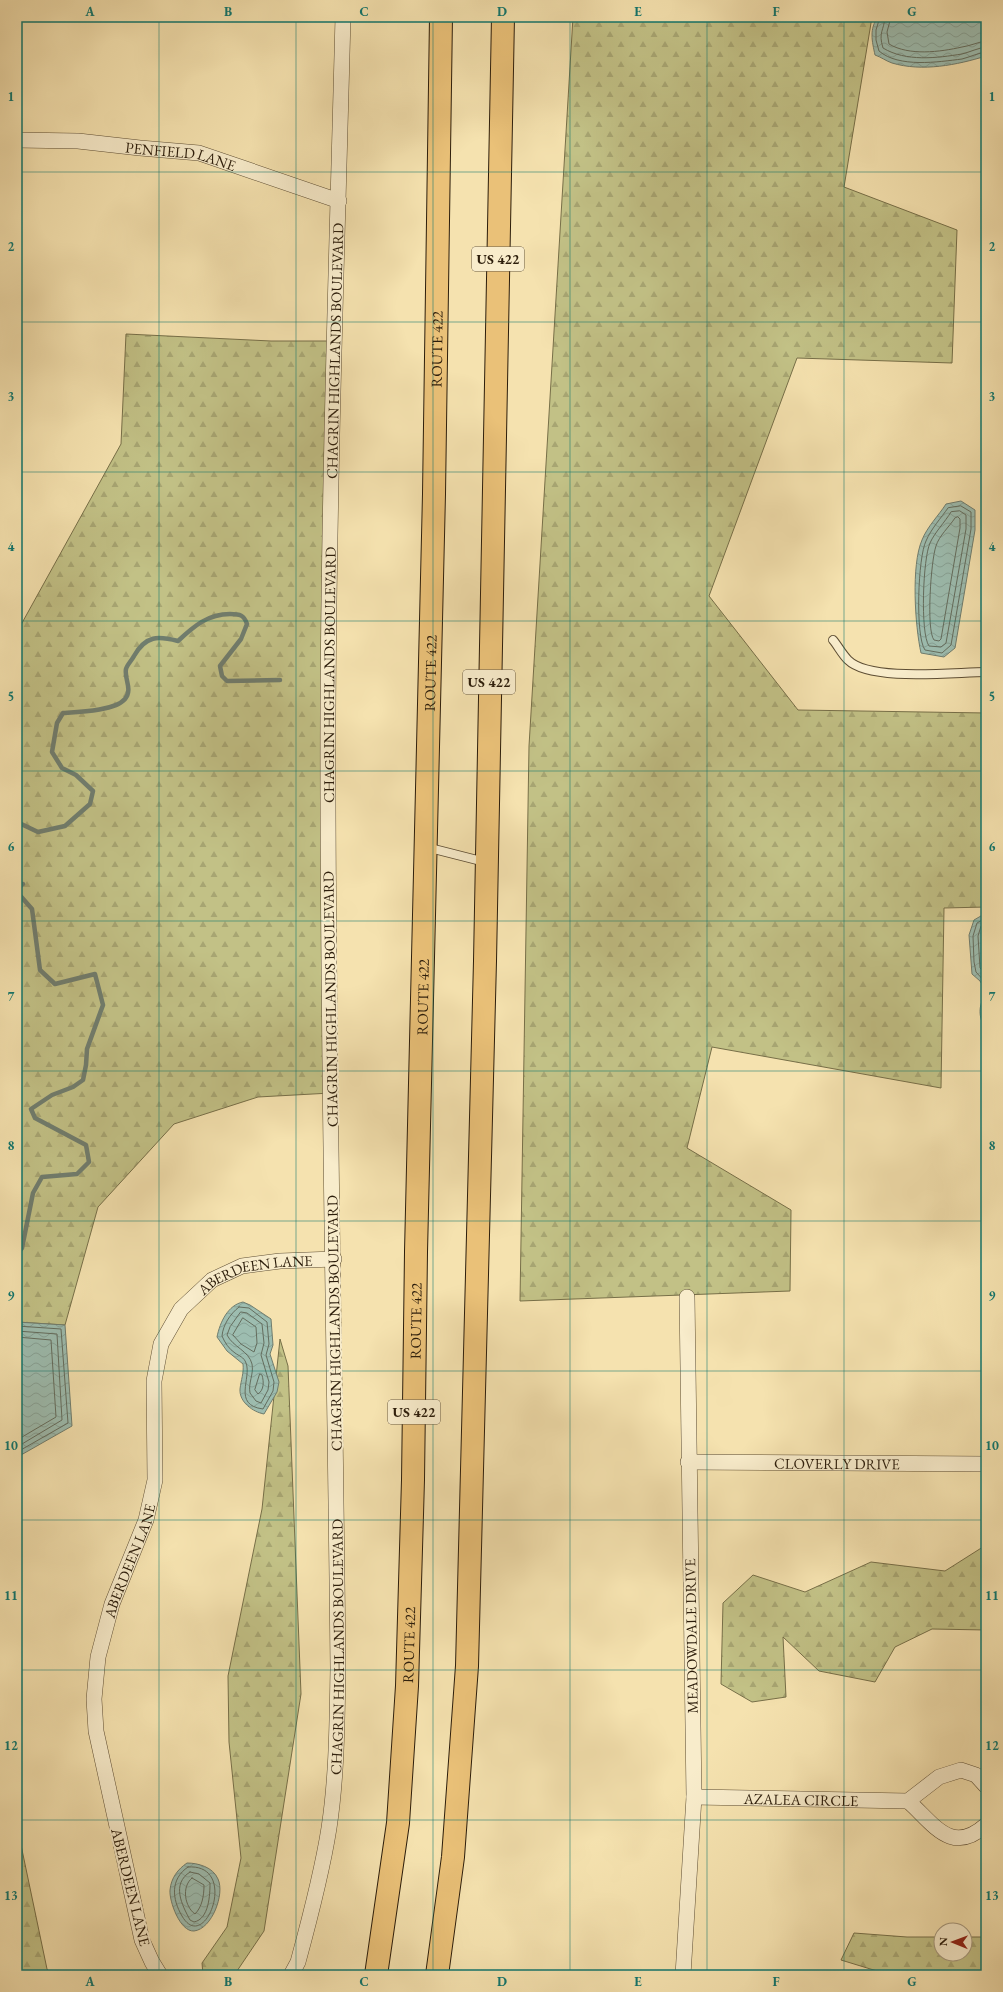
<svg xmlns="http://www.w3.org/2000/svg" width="1003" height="1992" font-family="'EB Garamond',serif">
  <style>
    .forest { fill: url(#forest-firs); stroke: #776f48 }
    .water { fill: url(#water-waves); stroke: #707d6e }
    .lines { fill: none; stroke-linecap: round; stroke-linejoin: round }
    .shore { stroke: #646d5e; stroke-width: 1 }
    .stream { stroke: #707d6e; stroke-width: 4.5 }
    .service-casing { stroke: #5e4e34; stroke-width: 10 }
    .minor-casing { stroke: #5e4e34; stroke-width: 16 }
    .motorway-casing { stroke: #2c1d0b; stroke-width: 24 }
    .path { stroke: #2c1d0b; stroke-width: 2.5; stroke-dasharray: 3 2; stroke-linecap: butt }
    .service { stroke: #f8eccb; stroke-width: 8 }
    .minor { stroke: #f8eccb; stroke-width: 15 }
    .motorway { stroke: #eac178; stroke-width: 22 }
    .grid { fill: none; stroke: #0f766e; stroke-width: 1; stroke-opacity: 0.55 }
    .labels { text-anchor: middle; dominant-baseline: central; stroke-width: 4; stroke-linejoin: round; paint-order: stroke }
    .shield { fill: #f8eccb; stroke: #695b45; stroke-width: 1 }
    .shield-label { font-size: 14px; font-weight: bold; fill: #2c1d0b }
    .street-label { font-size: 15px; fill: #2c1d0b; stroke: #f8eccb }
    .neatline { fill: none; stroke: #0f766e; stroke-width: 1.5 }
    .grid-label { font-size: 13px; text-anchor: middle; font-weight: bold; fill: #0f766e }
  </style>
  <defs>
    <pattern id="forest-firs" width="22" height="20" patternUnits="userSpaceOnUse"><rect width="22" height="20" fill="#c2c186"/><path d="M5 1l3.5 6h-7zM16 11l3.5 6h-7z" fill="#a7a572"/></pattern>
    <pattern id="water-waves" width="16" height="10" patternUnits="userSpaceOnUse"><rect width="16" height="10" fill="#9dbdb0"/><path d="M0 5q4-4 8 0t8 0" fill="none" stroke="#87a296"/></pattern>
  </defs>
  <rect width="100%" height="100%" fill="#f5e2af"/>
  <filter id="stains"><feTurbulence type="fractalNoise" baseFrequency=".005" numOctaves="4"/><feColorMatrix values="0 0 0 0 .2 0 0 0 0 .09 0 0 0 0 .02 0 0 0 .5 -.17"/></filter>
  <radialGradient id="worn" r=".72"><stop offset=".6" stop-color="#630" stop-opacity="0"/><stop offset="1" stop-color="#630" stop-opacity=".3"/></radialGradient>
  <g class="forest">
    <path d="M573,17H872L844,187L957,230L952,363L797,358L709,596L798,710L986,713V907L944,908L941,1088L712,1047L687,1148L791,1210L790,1291L520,1301L529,746Z"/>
    <path d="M126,334L271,341H335L331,1093L258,1097L174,1124L98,1207L65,1325L17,1322V632L121,444Z"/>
    <path d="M280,1339L288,1366L301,1694L264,1931L237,1971L230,1975H203L202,1963L227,1927L241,1858L229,1742L228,1676L262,1509Z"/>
    <path d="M986,1545V1630L932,1629L895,1647L875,1682L819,1671L783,1637L786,1697L752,1702L721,1684L723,1603L753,1575L805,1592L871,1562L945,1571Z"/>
    <path d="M17,1826L47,1969L51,1975H17Z"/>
    <path d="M854,1933L907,1937H941V1954H965V1937H986V1975H890L841,1960Z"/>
  </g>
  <g class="water">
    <path d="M878,17H986V56C957,65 922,72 892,63C886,61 881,57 875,55C872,41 869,29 878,17Z"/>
    <path d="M961,501L975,510V530L955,648L944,657L921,653C915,626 911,565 922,540C927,527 939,515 946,504Z"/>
    <path d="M986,913V991L980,981L972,974L969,935L974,920Z"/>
    <path d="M986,992V1031C978,1015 978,1008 986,992Z"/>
    <path d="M243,1302L250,1305L271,1319L273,1345L270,1354L279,1382L277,1392L264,1414C253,1412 239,1402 240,1389C241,1380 244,1373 243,1364L227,1351L217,1337C220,1322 228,1305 243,1302Z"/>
    <path d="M17,1322L65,1325L72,1426L21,1455L17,1506Z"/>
    <path d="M187,1863C198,1863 213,1867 218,1879C225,1894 212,1929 194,1931C180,1932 169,1901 170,1890C171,1878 178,1869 187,1863Z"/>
  </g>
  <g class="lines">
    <g class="shore">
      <path d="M880,17L876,30V40L879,51C899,68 938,62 962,59C970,57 978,53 986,52"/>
      <path d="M885,17C884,31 878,32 883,48C906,62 937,58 962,54C970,52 978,48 986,47"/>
      <path d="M891,17L887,32L889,44C909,56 940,52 962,47C970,46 978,42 986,41"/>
      <path d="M961,506L971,512V529L951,645L942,653L925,650C915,636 918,557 926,541C931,529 941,518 948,508Z"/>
      <path d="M960,511L966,515V529L946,643L941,647L929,646C920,633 923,558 930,543C935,532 945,522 951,512Z"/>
      <path d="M958,517L960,519V528L941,639L939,641L934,640C926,630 931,560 936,546C939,536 949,527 955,518Z"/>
      <path d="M986,918L977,923L973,936L974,962L976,972L986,983"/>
      <path d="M986,923L981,926L978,936L980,968L986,974"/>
      <path d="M239,1307L249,1308L267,1322L269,1344L266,1355L274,1382L273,1391L263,1409C232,1405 252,1378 246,1363C244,1357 239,1356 235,1353C229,1349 225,1343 222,1336C223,1325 230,1314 239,1307Z"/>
      <path d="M241,1312L247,1313L262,1324L264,1343L261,1355L269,1382L268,1390L261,1403L256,1401L250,1393C248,1383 254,1374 252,1364C249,1351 233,1347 227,1335L230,1327Z"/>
      <path d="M243,1318L256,1327L257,1343L254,1352L241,1344L233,1335Z"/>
      <path d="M17,1326L61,1329L68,1423L19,1451L17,1454"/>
      <path d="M17,1331L57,1334L62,1420L17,1447"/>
      <path d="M17,1337L51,1340L56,1417L17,1440"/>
      <path d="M260,1374L262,1375C264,1382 264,1390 258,1394L255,1390Z"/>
      <path d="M188,1867C240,1863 205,1956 182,1916C172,1899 170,1879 188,1867Z"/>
      <path d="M190,1872L199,1874L210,1883C210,1895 209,1919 194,1922L190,1920C182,1905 171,1884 190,1872Z"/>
      <path d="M192,1878L204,1885C204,1896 202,1907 195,1914C185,1907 181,1887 192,1878Z"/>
    </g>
    <g class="stream">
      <path d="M17,822L38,832L65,826L90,804L93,791L76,775L62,768L52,752L57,723L63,713C78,712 115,711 125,699C133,689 124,679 126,669C127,665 132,660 134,656C146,635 158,636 178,641C194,626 208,614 230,614C240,614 244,615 247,624L241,639L220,666L222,676L227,681L280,680"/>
      <path d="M17,885L23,884L17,889"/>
      <path d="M17,892L32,909L40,970L55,984L95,974L103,1005L87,1049L86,1065L83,1080L73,1087L52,1095L31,1109L35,1118L86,1145L89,1162L77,1174L42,1177L33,1193L22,1248L17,1254"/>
    </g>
    <g class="service-casing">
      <g id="service">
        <path d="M833,640C838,646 842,654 848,660C870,682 955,672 986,672"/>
        <path d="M426,847L485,862"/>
      </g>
    </g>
    <g class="minor-casing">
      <g id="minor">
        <path id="s1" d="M17,140L78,141L140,148L199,153L339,201"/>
        <path id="s2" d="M688,1462L986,1464"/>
        <path id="s3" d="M694,1797L908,1801L939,1777L961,1770L976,1775L986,1786"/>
        <path d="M908,1801C934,1824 951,1856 986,1825"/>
        <path id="s4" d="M160,1975L152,1962L142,1940L96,1731L94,1699L98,1657L112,1604L146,1520L155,1480L154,1381L161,1344L181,1309L212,1280L242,1266L280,1261L334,1259"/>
        <path id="s5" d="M291,1975L298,1962C310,1918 322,1873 329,1828C337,1775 337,1722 338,1669C335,1351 327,1033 328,714C329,482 337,249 343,17"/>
        <path d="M683,1975L694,1797L687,1297"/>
      </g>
    </g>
    <g class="motorway-casing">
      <g id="motorway">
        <path id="s6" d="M376,1975L398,1823L407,1686L413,1480L416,1252L434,494L441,17"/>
        <path d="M437,1975L453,1857L467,1666L485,961L503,17"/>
      </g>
    </g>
    <path class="path" d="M17,1962L20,1975"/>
    <use href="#service" class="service"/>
    <use href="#minor" class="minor"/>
    <use href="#motorway" class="motorway"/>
  </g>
  <path class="grid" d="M159,17V1975M296,17V1975M433,17V1975M570,17V1975M707,17V1975M844,17V1975M17,172H986M17,322H986M17,472H986M17,621H986M17,771H986M17,921H986M17,1071H986M17,1221H986M17,1371H986M17,1520H986M17,1670H986M17,1820H986"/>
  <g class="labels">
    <g class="shield">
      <rect x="472" y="247" width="52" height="24" rx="3"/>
      <rect x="463" y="670" width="52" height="24" rx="3"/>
      <rect x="388" y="1400" width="52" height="24" rx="3"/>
    </g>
    <g class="shield-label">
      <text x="498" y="259">US 422</text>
      <text x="489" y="682">US 422</text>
      <text x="414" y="1412">US 422</text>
    </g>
    <g class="street-label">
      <text stroke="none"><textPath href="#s1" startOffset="165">PENFIELD LANE</textPath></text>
      <text stroke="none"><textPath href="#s6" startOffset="1628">ROUTE 422</textPath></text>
      <text stroke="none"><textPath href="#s5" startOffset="1630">CHAGRIN HIGHLANDS BOULEVARD</textPath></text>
      <text stroke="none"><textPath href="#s6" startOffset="1304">ROUTE 422</textPath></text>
      <text stroke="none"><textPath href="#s5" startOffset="1306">CHAGRIN HIGHLANDS BOULEVARD</textPath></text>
      <text stroke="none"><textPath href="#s6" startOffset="980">ROUTE 422</textPath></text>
      <text transform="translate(330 999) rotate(-91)">CHAGRIN HIGHLANDS BOULEVARD</text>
      <text stroke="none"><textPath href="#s4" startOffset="777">ABERDEEN LANE</textPath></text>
      <text stroke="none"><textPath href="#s6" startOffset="656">ROUTE 422</textPath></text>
      <text transform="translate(334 1323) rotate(-91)">CHAGRIN HIGHLANDS BOULEVARD</text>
      <text stroke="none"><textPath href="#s2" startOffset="149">CLOVERLY DRIVE</textPath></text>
      <text stroke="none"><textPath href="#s4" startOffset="429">ABERDEEN LANE</textPath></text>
      <text transform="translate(691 1636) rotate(-91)">MEADOWDALE DRIVE</text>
      <text stroke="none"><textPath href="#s6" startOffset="332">ROUTE 422</textPath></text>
      <text stroke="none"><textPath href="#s5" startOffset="334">CHAGRIN HIGHLANDS BOULEVARD</textPath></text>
      <text stroke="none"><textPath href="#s3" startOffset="107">AZALEA CIRCLE</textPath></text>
      <text transform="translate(131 1887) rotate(76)">ABERDEEN LANE</text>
    </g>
  </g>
  <rect width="1003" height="1992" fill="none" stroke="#f5e2af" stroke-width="44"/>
  <g transform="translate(953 1942) rotate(271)"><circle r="19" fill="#f8eccb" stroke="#a6997e"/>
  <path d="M0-3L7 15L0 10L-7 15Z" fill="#8f2418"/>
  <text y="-6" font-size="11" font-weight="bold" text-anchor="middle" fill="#2c1d0b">N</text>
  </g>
  <rect x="22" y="22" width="959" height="1948" class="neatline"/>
  <g class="grid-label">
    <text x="90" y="16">A</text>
    <text x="228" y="16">B</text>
    <text x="364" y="16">C</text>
    <text x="502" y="16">D</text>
    <text x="638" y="16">E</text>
    <text x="776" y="16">F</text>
    <text x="912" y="16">G</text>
    <text x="11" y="101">1</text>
    <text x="992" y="101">1</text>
    <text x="11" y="251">2</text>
    <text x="992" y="251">2</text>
    <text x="11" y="401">3</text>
    <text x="992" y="401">3</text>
    <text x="11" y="551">4</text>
    <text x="992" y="551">4</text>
    <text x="11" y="701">5</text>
    <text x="992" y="701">5</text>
    <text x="11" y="851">6</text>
    <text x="992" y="851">6</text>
    <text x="11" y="1001">7</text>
    <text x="992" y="1001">7</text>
    <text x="11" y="1150">8</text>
    <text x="992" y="1150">8</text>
    <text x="11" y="1300">9</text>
    <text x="992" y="1300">9</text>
    <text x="11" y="1450">10</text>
    <text x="992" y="1450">10</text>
    <text x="11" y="1600">11</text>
    <text x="992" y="1600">11</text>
    <text x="11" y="1750">12</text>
    <text x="992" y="1750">12</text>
    <text x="11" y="1900">13</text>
    <text x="992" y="1900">13</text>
    <text x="90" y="1986">A</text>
    <text x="228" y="1986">B</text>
    <text x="364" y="1986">C</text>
    <text x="502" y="1986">D</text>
    <text x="638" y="1986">E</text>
    <text x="776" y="1986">F</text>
    <text x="912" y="1986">G</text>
  </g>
  <rect width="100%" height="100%" filter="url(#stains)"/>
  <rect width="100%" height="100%" fill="url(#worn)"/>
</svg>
